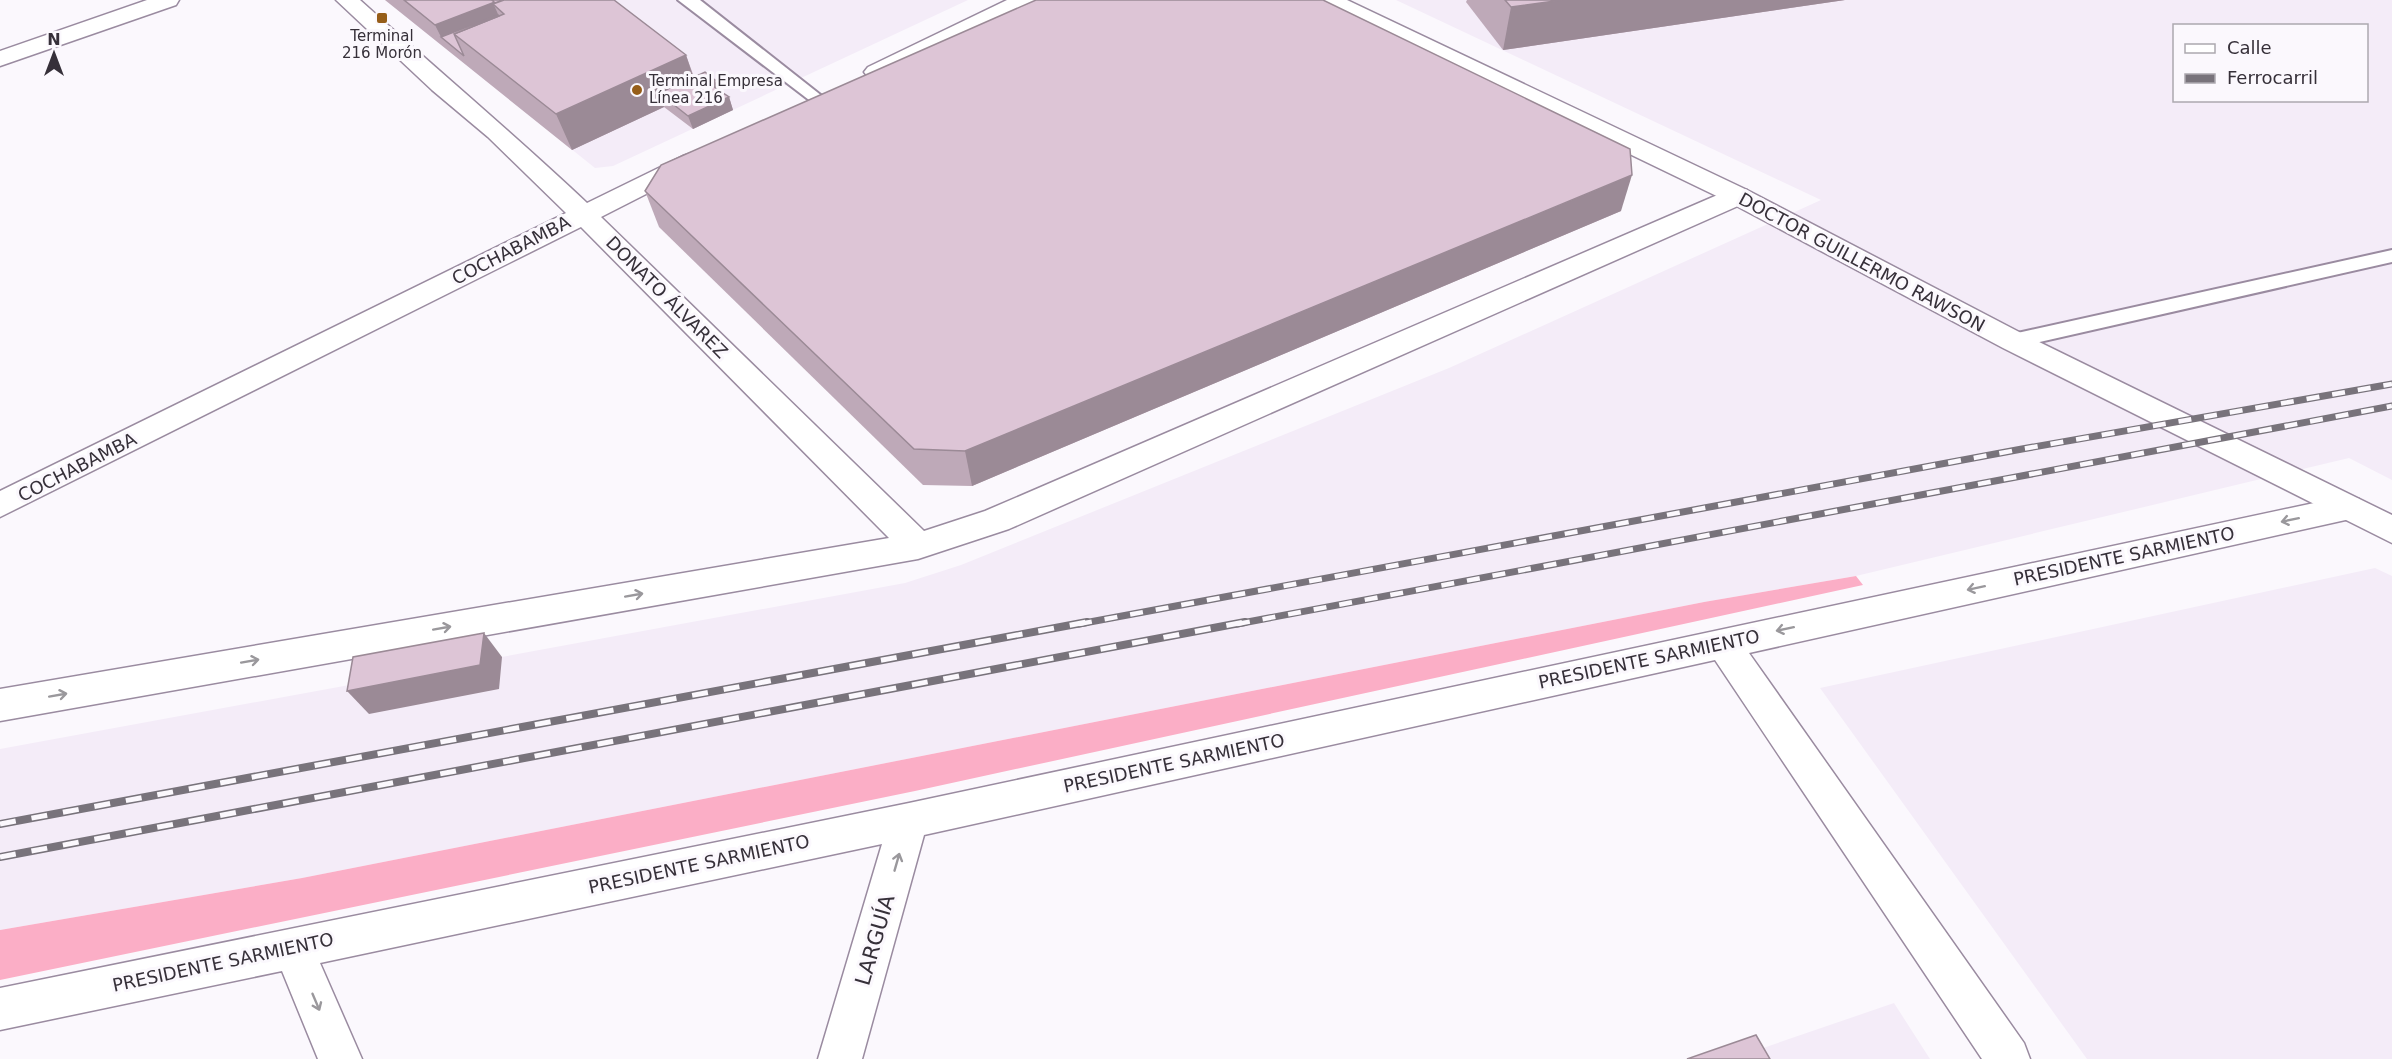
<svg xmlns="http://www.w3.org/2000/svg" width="2392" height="1059" font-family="'DejaVu Sans',sans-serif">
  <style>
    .built { fill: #f4ecf8; fill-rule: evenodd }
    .green { fill: #fbaec6 }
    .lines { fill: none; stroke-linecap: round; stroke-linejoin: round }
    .lane-casing { stroke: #9a8ba0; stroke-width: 4 }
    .street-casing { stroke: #9a8ba0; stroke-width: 3 }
    .secondary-casing { stroke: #9a8ba0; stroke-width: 3 }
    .lane { fill: #fff; fill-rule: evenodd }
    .street { fill: #fff; fill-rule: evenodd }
    .secondary { fill: #fff; fill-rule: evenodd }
    .rail-far1-casing { stroke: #78737b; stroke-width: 7 }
    .rail-casing { stroke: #78737b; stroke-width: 8 }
    .rail-far1 { stroke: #fbf8fd; stroke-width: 4.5; stroke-dasharray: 13; stroke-linecap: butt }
    .rail { stroke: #fbf8fd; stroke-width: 5; stroke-dasharray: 16; stroke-linecap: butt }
    .wall { fill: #bea9b8 }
    .shaded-wall { fill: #9b8a96 }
    .building { fill: #ddc5d6; stroke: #9b8a96; stroke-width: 1.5 }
    .oneway { stroke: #9a989c }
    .poi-dot { fill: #965e19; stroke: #fbf8fd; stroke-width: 2 }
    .labels { text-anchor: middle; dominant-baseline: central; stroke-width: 6; stroke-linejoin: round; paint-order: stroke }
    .far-poi-label { font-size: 15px; fill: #363039; stroke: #fbf8fd }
    .street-label { font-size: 18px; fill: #363039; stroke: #fbf8fd }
    .near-street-label { font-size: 21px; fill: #363039; stroke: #fbf8fd }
  </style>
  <rect width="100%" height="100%" fill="#fbf8fd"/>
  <g class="built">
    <path d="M385,0H968L613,166L595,168Z"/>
    <path d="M1396,0H2392V480L2349,458L1856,576L1704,602L302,878L0,930V749L905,583L961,565L1449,368L1821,200ZM2174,26H2366V100H2174Z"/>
    <path d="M2375,568L2392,576V1059H2087L1820,688Z"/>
    <path d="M1894,1003L1930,1059H1731Z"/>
  </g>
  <path class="green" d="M1856,576L1863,585L915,791L0,980V930L302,878L1704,602Z"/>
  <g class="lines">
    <g class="lane-casing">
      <g id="lane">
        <path d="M678,0H700L827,100L825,103H813Z"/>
        <path d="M2392,250V262L2013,348L2006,346L2003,341L2006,336L2013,334Z"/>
      </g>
    </g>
    <g class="street-casing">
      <g id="street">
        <path d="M147,0H179L176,5L0,66V51Z"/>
        <path d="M336,0H360C435,68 513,133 587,203L683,156L692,153L701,156L705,161L701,166L601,217L924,531L985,511L1729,190L1738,188L1747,190L1751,196L1747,202L1009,529L918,559L0,721V689L889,538L581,227L0,517V491L566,213L488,137L432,90Z"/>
        <path d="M1007,0H1036L1033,5L884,77H868L864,72L868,67Z"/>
        <path d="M2347,496L2359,499L2363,508L2359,517L1749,653L2024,1043L2030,1059H1982L1715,660L924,835L862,1059H818L882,844L320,963L362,1059H318L282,971L0,1030V988L909,803Z"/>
      </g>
    </g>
    <g class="secondary-casing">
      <path id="secondary" d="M1318,0H1347L1747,190L2023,334L2392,515V543L2003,348L1729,202L1321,5Z"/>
    </g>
    <use href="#lane" class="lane"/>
    <use href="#street" class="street"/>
    <use href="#secondary" class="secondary"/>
    <g class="rail-far1-casing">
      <g id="rail-far1">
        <path d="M1079,624L2022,449L2392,384"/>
        <path d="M1237,624L2392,406"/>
      </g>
    </g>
    <g class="rail-casing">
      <g id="rail">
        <path d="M0,824L1087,622"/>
        <path d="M0,857L1245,622"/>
      </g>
    </g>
    <use href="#rail-far1" class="rail-far1"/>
    <use href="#rail" class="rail"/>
  </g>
  <g class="wall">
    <path d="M385,0H614L686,55L694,77L715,80L718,89L729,97L733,110L693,129L664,107L572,150Z"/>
    <path d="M1467,0H1845L1503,50L1466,2Z"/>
    <path d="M645,191L1621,211L972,486L923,485L659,227Z"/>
  </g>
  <g class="shaded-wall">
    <path d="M483,0H506L494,5L504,28L454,34L441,37L435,25Z"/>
    <path d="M1562,0H1845L1503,50L1511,7Z"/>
    <path d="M686,55L698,91L659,93L664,107L572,150L556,114Z"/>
    <path d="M715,80L719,94L708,83Z"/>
    <path d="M729,97L733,110L693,129L688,116Z"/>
    <path d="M1632,175L1621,211L972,486L965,451Z"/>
    <path d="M484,633L502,657L499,689L369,714L347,691Z"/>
  </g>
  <g class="building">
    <path d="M404,0H492L495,2L435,25Z"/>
    <path d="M492,0H504L495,3Z"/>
    <path d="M504,0H614L686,55L556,114L454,34L504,14L493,4Z"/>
    <path d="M1036,0H1323L1630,149L1632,175L965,451L914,449L645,191L661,165Z"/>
    <path d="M1505,0H1562L1511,7Z"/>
    <path d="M498,15L499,16L454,34L464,56L441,37Z"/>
    <path d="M705,72L715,80L708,83L729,97L688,116L659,93Z"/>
    <path d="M484,633L480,665L347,691L353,657Z"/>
    <path d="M1756,1035L1770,1059H1687Z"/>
  </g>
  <defs><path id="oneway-shaft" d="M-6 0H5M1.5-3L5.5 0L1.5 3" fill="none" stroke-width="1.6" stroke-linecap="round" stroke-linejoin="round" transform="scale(1.5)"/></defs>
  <g class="oneway">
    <use href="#oneway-shaft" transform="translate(2290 520) rotate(168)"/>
    <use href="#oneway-shaft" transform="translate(1976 588) rotate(168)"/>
    <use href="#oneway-shaft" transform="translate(634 595) rotate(-10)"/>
    <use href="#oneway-shaft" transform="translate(442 628) rotate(-10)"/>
    <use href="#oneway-shaft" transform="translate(1785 629) rotate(168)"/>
    <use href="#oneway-shaft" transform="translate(250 661) rotate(-10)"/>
    <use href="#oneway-shaft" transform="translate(58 695) rotate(-10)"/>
    <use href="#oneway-shaft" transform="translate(897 862) rotate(-74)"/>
    <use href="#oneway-shaft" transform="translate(316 1002) rotate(67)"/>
  </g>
  <g class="poi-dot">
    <rect x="376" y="12" width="12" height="12" rx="3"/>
    <circle cx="637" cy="90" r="6"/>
  </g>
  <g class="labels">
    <g class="far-poi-label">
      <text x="382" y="36">Terminal<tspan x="382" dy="17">216 Morón</tspan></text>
      <text x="649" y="81" text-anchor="start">Terminal Empresa<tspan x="649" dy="17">Línea 216</tspan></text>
    </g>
    <g class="street-label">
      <text transform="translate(511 250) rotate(-27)">COCHABAMBA</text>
      <text transform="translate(1862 262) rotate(28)">DOCTOR GUILLERMO RAWSON</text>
      <text transform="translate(667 297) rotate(45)">DONATO ÁLVAREZ</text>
      <text transform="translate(77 467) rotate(-27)">COCHABAMBA</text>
      <text transform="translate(2124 556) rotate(-12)">PRESIDENTE SARMIENTO</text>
      <text transform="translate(1649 659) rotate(-12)">PRESIDENTE SARMIENTO</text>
      <text transform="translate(1174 763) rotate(-12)">PRESIDENTE SARMIENTO</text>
      <text transform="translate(699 864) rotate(-12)">PRESIDENTE SARMIENTO</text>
      <text transform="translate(223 962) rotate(-12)">PRESIDENTE SARMIENTO</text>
    </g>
    <g class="near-street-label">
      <text transform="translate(875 940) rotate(-74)">LARGUÍA</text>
    </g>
  </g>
  <rect x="2173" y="24" width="195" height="78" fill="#fbf8fd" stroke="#aca8af" stroke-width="1.5"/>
  <rect x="2185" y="44" width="30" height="9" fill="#ffffff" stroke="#aca8af" stroke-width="1.5"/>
  <text x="2227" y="54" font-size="18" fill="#363039">Calle</text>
  <rect x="2185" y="74" width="30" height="9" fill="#78737b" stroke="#aca8af" stroke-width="1.5"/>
  <text x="2227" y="84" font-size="18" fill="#363039">Ferrocarril</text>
  <g transform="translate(54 54)" stroke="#fbf8fd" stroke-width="4.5" paint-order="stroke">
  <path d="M0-4.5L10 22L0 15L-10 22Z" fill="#363039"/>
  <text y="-9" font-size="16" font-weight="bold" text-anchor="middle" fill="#363039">N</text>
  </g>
</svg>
